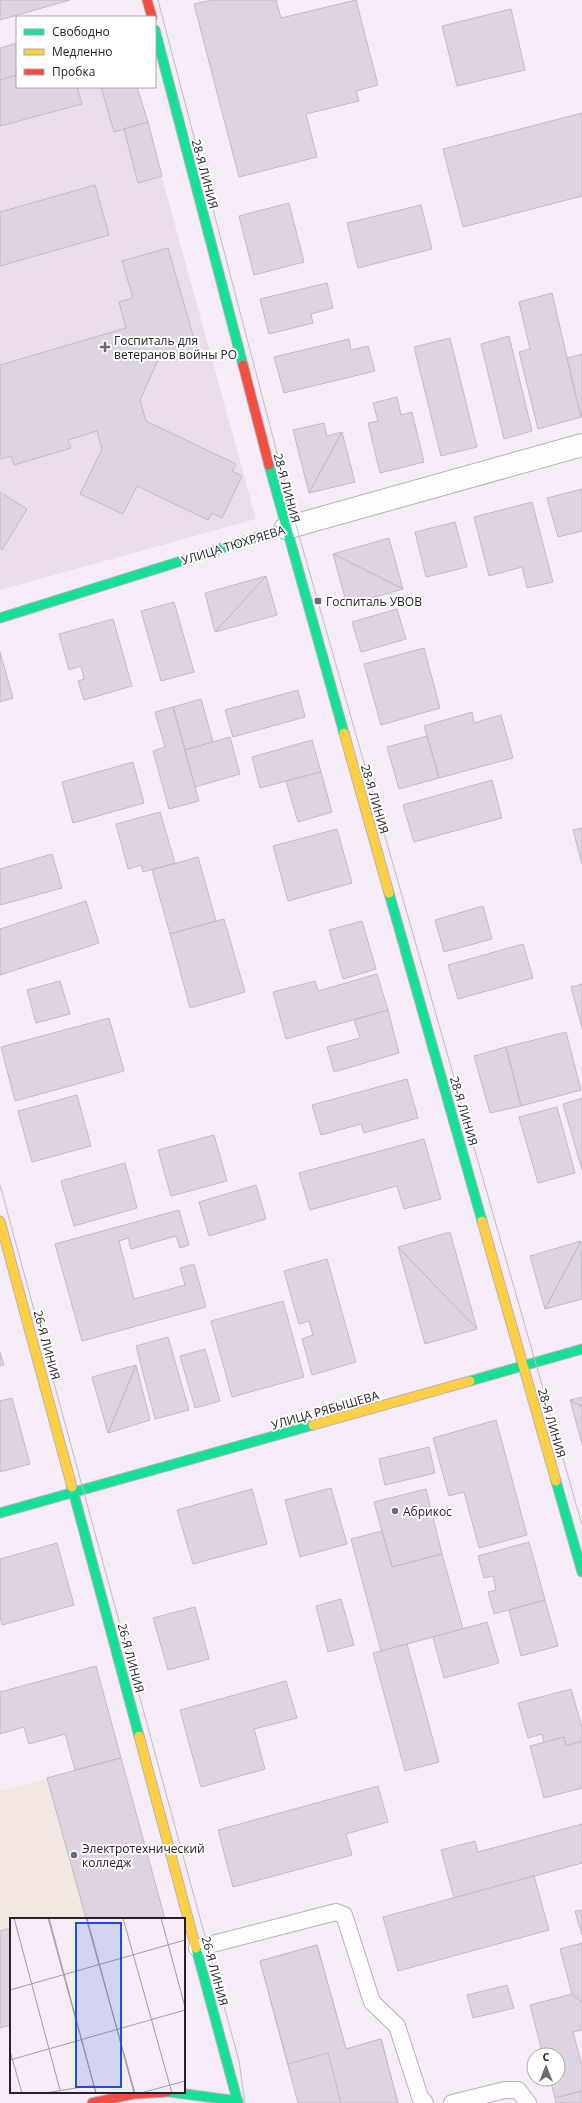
<svg xmlns="http://www.w3.org/2000/svg" width="582" height="2103" font-family="'Open Sans',sans-serif">
  <style>
    .education { fill: #f1e7e0 }
    .medical { fill: #ebdcea }
    .building { fill: #ded3e0; stroke: #c1b9c3 }
    .lines { fill: none; stroke-linecap: round; stroke-linejoin: round }
    .lane-casing { stroke: #b8b0ba; stroke-width: 18 }
    .street-casing { stroke: #b8b0ba; stroke-width: 24 }
    .fast-casing { stroke: #b8b0ba; stroke-width: 11 }
    .slow-casing { stroke: #b8b0ba; stroke-width: 11 }
    .jam-casing { stroke: #b8b0ba; stroke-width: 11 }
    .lane { stroke: #fefcfe; stroke-width: 16 }
    .street { stroke: #fefcfe; stroke-width: 22 }
    .fast { stroke: #16e098; stroke-width: 9 }
    .slow { stroke: #ffcf43; stroke-width: 9 }
    .jam { stroke: #f24e42; stroke-width: 9 }
    .tram { stroke: #bebcbf; stroke-width: 1 }
    .poi-dot { fill: #6f6771; stroke: #fff; stroke-width: 1.5 }
    .labels { text-anchor: middle; dominant-baseline: central; stroke-width: 4; stroke-linejoin: round; paint-order: stroke }
    .street-label { font-size: 12px; fill: #272029; stroke: #fff }
    .poi-label { font-size: 12px; fill: #272029; stroke: #fff; text-anchor: start }
    .inset-road { fill: none; stroke: #a39aa5; stroke-width: 1 }
    .view { fill: #1d4ed8; fill-opacity: 0.15; stroke: #1d4ed8; stroke-width: 2 }
    .inset-edge { fill: none; stroke: #272029; stroke-width: 2 }
  </style>
  <rect width="100%" height="100%" fill="#f5ecf7"/>
  <path class="education" d="M121,1758L165,1919H11V2025L0,2028V1791Z"/>
  <path class="medical" d="M0,80L17,87H137L256,519L0,590Z"/>
  <g class="building">
    <path d="M0,0H70L0,20Z"/>
    <path d="M212,0H276L281,18L356,0L378,85L356,91L359,101L306,114L317,157L239,177L194,4Z"/>
    <path d="M511,9L525,70L457,86L442,26Z"/>
    <path d="M17,43V75L0,80V48Z"/>
    <path d="M17,75V87H77L82,104L0,126V80Z"/>
    <path d="M101,87H137L148,122L114,132Z"/>
    <path d="M582,113V196L463,227L443,149Z"/>
    <path d="M148,122L162,176L138,183L124,129Z"/>
    <path d="M95,185L109,235L0,266V212Z"/>
    <path d="M289,203L304,262L254,275L239,216Z"/>
    <path d="M421,205L432,249L358,268L347,223Z"/>
    <path d="M168,248L197,349L158,360L140,400L146,421L236,464L232,471L242,476L222,518L212,513L208,520L137,486L123,514L80,494L102,449L97,431L68,440L71,448L14,465L11,456L0,459V365L126,328L119,302L133,298L122,261Z"/>
    <path d="M327,283L333,308L311,314L313,323L269,334L260,299Z"/>
    <path d="M552,293L581,417L538,429L519,352L530,349L519,302Z"/>
    <path d="M509,336L532,431L504,439L481,344Z"/>
    <path d="M450,338L477,447L441,456L414,347Z"/>
    <path d="M349,339L351,350L368,346L375,371L284,393L274,357Z"/>
    <path d="M582,354V417H581L567,358Z"/>
    <path d="M397,397L401,415L412,412L424,462L380,473L368,423L378,421L373,403Z"/>
    <path d="M324,423L327,436L342,432L309,493L293,430Z"/>
    <path d="M342,432L355,482L309,493Z"/>
    <path d="M582,489V531L558,537L547,498Z"/>
    <path d="M0,492L27,509L2,550L0,548Z"/>
    <path d="M532,502L553,582L527,588L522,567L489,576L474,517Z"/>
    <path d="M455,522L467,567L426,577L415,532Z"/>
    <path d="M389,538L403,589L333,554Z"/>
    <path d="M333,554L403,589L347,605Z"/>
    <path d="M266,576L277,615L215,632Z"/>
    <path d="M266,576L215,632L205,593Z"/>
    <path d="M174,602L194,672L161,681L141,611Z"/>
    <path d="M397,609L406,639L361,652L352,622Z"/>
    <path d="M113,619L132,686L84,700L78,681L84,679L81,666L69,670L59,634Z"/>
    <path d="M424,648L440,708L381,725L364,664Z"/>
    <path d="M0,652L13,698L0,702Z"/>
    <path d="M298,690L305,717L233,737L225,710Z"/>
    <path d="M201,699L213,742L185,750L173,707Z"/>
    <path d="M173,707L199,801L169,809L153,751L165,747L155,712Z"/>
    <path d="M472,712L474,723L501,715L513,758L439,778L424,726Z"/>
    <path d="M427,736L439,778L399,789L387,747Z"/>
    <path d="M230,737L240,774L195,787L185,750Z"/>
    <path d="M312,740L321,772L260,788L252,757Z"/>
    <path d="M133,762L144,803L73,823L62,782Z"/>
    <path d="M321,772L332,812L298,822L286,781Z"/>
    <path d="M492,780L502,818L414,842L403,805Z"/>
    <path d="M160,812L175,863L143,872L141,865L128,869L116,824Z"/>
    <path d="M582,828V864L573,830Z"/>
    <path d="M337,829L352,883L288,901L273,846Z"/>
    <path d="M52,854L62,888L0,905V869Z"/>
    <path d="M198,857L216,921L170,934L152,870Z"/>
    <path d="M86,901L99,943L0,975V929Z"/>
    <path d="M483,906L492,939L444,952L435,920Z"/>
    <path d="M224,919L245,992L190,1008L170,934Z"/>
    <path d="M362,921L376,969L343,979L329,930Z"/>
    <path d="M523,944L533,978L458,999L448,965Z"/>
    <path d="M377,974L388,1010L286,1039L273,992L315,981L318,991Z"/>
    <path d="M60,981L70,1014L36,1023L27,990Z"/>
    <path d="M582,984V1028L571,987Z"/>
    <path d="M388,1010L399,1053L334,1072L327,1047L360,1038L354,1020Z"/>
    <path d="M109,1018L124,1071L15,1101L1,1047Z"/>
    <path d="M566,1032L581,1090L521,1106L506,1047Z"/>
    <path d="M506,1047L521,1106L490,1113L474,1056Z"/>
    <path d="M407,1079L418,1118L364,1133L361,1124L321,1135L312,1105Z"/>
    <path d="M77,1095L91,1146L32,1162L18,1111Z"/>
    <path d="M582,1098V1170L563,1104Z"/>
    <path d="M557,1107L575,1173L538,1183L519,1117Z"/>
    <path d="M214,1135L227,1181L171,1196L158,1150Z"/>
    <path d="M424,1139L441,1199L404,1209L397,1186L310,1210L299,1173Z"/>
    <path d="M125,1163L137,1208L74,1226L61,1181Z"/>
    <path d="M256,1185L266,1219L209,1236L199,1202Z"/>
    <path d="M179,1210L189,1245L180,1248L176,1236L131,1249L128,1238L119,1241L134,1299L185,1285L180,1268L194,1264L206,1307L82,1341L55,1244Z"/>
    <path d="M450,1232L477,1329L398,1247Z"/>
    <path d="M581,1241L545,1309L530,1256Z"/>
    <path d="M581,1241L582,1299L545,1309Z"/>
    <path d="M398,1247L477,1329L425,1344Z"/>
    <path d="M327,1259L356,1362L312,1375L302,1339L313,1335L309,1321L299,1324L284,1271Z"/>
    <path d="M283,1301L304,1377L232,1397L211,1321Z"/>
    <path d="M168,1337L189,1410L155,1419L136,1346Z"/>
    <path d="M205,1349L220,1401L195,1408L180,1356Z"/>
    <path d="M0,1352L4,1365L0,1366Z"/>
    <path d="M136,1365L150,1420L108,1433Z"/>
    <path d="M136,1365L108,1433L92,1377Z"/>
    <path d="M582,1397V1407L570,1400Z"/>
    <path d="M12,1398L30,1464L0,1472V1401Z"/>
    <path d="M570,1400L582,1407V1444Z"/>
    <path d="M496,1420L527,1535L479,1548L464,1492L449,1496L433,1438Z"/>
    <path d="M429,1447L435,1473L385,1485L379,1459Z"/>
    <path d="M331,1488L347,1544L300,1557L285,1500Z"/>
    <path d="M252,1489L267,1544L193,1564L177,1510Z"/>
    <path d="M426,1489L442,1554L392,1567L374,1502Z"/>
    <path d="M382,1531L392,1567L442,1554L463,1629L381,1651L351,1539Z"/>
    <path d="M529,1542L545,1600L494,1614L488,1592L496,1590L493,1576L484,1578L478,1556Z"/>
    <path d="M57,1543L74,1605L2,1625L0,1617V1559Z"/>
    <path d="M341,1599L354,1645L328,1652L316,1606Z"/>
    <path d="M545,1600L558,1646L521,1656L509,1610Z"/>
    <path d="M195,1607L209,1659L168,1670L153,1618Z"/>
    <path d="M487,1622L499,1663L444,1678L433,1637Z"/>
    <path d="M407,1644L439,1762L405,1771L373,1653Z"/>
    <path d="M96,1666L121,1758L75,1770L65,1734L29,1744L24,1727L0,1734V1692Z"/>
    <path d="M286,1681L297,1718L254,1729L265,1769L201,1787L180,1710Z"/>
    <path d="M571,1689L582,1727V1741L566,1746L564,1737L544,1743L542,1734L528,1738L518,1703Z"/>
    <path d="M564,1737L566,1746L582,1741V1788L544,1798L530,1746Z"/>
    <path d="M121,1758L165,1919H83L86,1918L47,1778Z"/>
    <path d="M378,1786L388,1822L346,1834L352,1855L233,1887L218,1830Z"/>
    <path d="M582,1824V1863L454,1898L441,1850L475,1841L478,1852Z"/>
    <path d="M534,1876L549,1930L398,1971L383,1917Z"/>
    <path d="M582,1910V1935L575,1911Z"/>
    <path d="M11,1928V2025L0,2028V1931Z"/>
    <path d="M582,1943V2003L572,1994L560,1949Z"/>
    <path d="M317,1945L346,2049L381,2039L398,2103H298L260,1961Z"/>
    <path d="M317,1945L346,2049L381,2039L398,2103H341L328,2053L288,2064L260,1961Z"/>
    <path d="M507,1985L514,2008L473,2018L467,1995Z"/>
    <path d="M572,1994L582,2003V2030L573,2032L582,2066V2091L555,2098L550,2079H558V2055H543L530,2005Z"/>
    <path d="M582,2091V2103H556L555,2098Z"/>
  </g>
  <g class="lines">
    <g class="lane-casing">
      <g id="lane">
        <path d="M197,1948L336,1912L344,1915L372,2002L397,2026L420,2097L425,2103"/>
        <path d="M452,2103L505,2090H518L528,2103"/>
      </g>
    </g>
    <g class="street-casing">
      <path id="street" d="M286,528L582,445"/>
    </g>
    <g class="fast-casing">
      <g id="fast">
        <path d="M155,30L243,365"/>
        <path d="M269,465L344,733"/>
        <path d="M0,618L286,528"/>
        <path d="M389,893L482,1221"/>
        <path d="M470,1381L582,1349"/>
        <path d="M556,1481L582,1572"/>
        <path d="M72,1487L139,1736"/>
        <path d="M0,1513L313,1425"/>
        <path d="M196,1948L238,2103"/>
        <path d="M170,2092L238,2101"/>
      </g>
    </g>
    <g class="slow-casing">
      <g id="slow">
        <path d="M344,733L389,893"/>
        <path d="M0,1221L72,1487"/>
        <path d="M482,1221L556,1481"/>
        <path d="M313,1425L470,1381"/>
        <path d="M139,1736L196,1948"/>
      </g>
    </g>
    <g class="jam-casing">
      <g id="jam">
        <path d="M147,0L152,17"/>
        <path d="M243,365L269,465"/>
        <path d="M92,2103L134,2094L167,2092"/>
      </g>
    </g>
    <use href="#lane" class="lane"/>
    <use href="#street" class="street"/>
    <use href="#fast" class="fast"/>
    <use href="#slow" class="slow"/>
    <use href="#jam" class="jam"/>
    <g class="tram">
      <path d="M158,0L296,525L582,1525"/>
      <path d="M0,1185L239,2061L245,2103"/>
    </g>
  </g>
  <g class="poi-dot">
    <path d="M103 341h4v4h4v4h-4v4h-4v-4h-4v-4h4z"/>
    <rect x="314" y="597" width="8" height="8" rx="2"/>
    <circle cx="395" cy="1511" r="4"/>
    <circle cx="74" cy="1855" r="4"/>
  </g>
  <g class="labels">
    <g class="street-label">
      <text transform="translate(205 174) rotate(75)">28-Я ЛИНИЯ</text>
      <text transform="translate(287 488) rotate(75)">28-Я ЛИНИЯ</text>
      <text transform="translate(233 545) rotate(-17)">УЛИЦА ТЮХРЯЕВА</text>
      <text transform="translate(375 799) rotate(74)">28-Я ЛИНИЯ</text>
      <text transform="translate(464 1111) rotate(74)">28-Я ЛИНИЯ</text>
      <text transform="translate(47 1345) rotate(75)">26-Я ЛИНИЯ</text>
      <text transform="translate(325 1410) rotate(-16)">УЛИЦА РЯБЫШЕВА</text>
      <text transform="translate(552 1423) rotate(74)">28-Я ЛИНИЯ</text>
      <text transform="translate(131 1658) rotate(75)">26-Я ЛИНИЯ</text>
      <text transform="translate(215 1971) rotate(75)">26-Я ЛИНИЯ</text>
    </g>
    <g class="poi-label">
      <text x="114" y="340">Госпиталь для<tspan x="114" dy="14">ветеранов войны РО</tspan></text>
      <text x="326" y="601">Госпиталь УВОВ</text>
      <text x="403" y="1511">Абрикос</text>
      <text x="82" y="1848">Электротехнический<tspan x="82" dy="14">колледж</tspan></text>
    </g>
  </g>
  <g transform="translate(10 1918)">
    <rect width="175" height="175" fill="#f5ecf7"/>
    <path class="inset-road" d="M4,0L50,172M38,0L84,168M39,0L86,175M76,0L125,175M77,0L124,175M113,0L162,175M151,0L175,89M0,72L175,22M0,133L12,175M0,142L175,92M35,175L79,168H84L86,175M131,175L175,163"/>
    <path class="view" d="M66,5H111V169H66Z"/>
    <rect width="175" height="175" class="inset-edge"/>
  </g>
  <rect x="16" y="16" width="140" height="72" fill="#ffffff" stroke="#a9a6a9"/>
  <rect x="24" y="29" width="20" height="6" fill="#16e098" stroke="#a9a6a9"/>
  <text x="52" y="36" font-size="12" fill="#272029">Свободно</text>
  <rect x="24" y="49" width="20" height="6" fill="#ffcf43" stroke="#a9a6a9"/>
  <text x="52" y="56" font-size="12" fill="#272029">Медленно</text>
  <rect x="24" y="69" width="20" height="6" fill="#f24e42" stroke="#a9a6a9"/>
  <text x="52" y="76" font-size="12" fill="#272029">Пробка</text>
  <g transform="translate(546 2067)"><circle r="19" fill="#ffffff" stroke="#a9a6a9"/>
  <path d="M0-3L7 15L0 10L-7 15Z" fill="#6f6771"/>
  <text y="-6" font-size="11" font-weight="bold" text-anchor="middle" fill="#272029">С</text>
  </g>
</svg>
